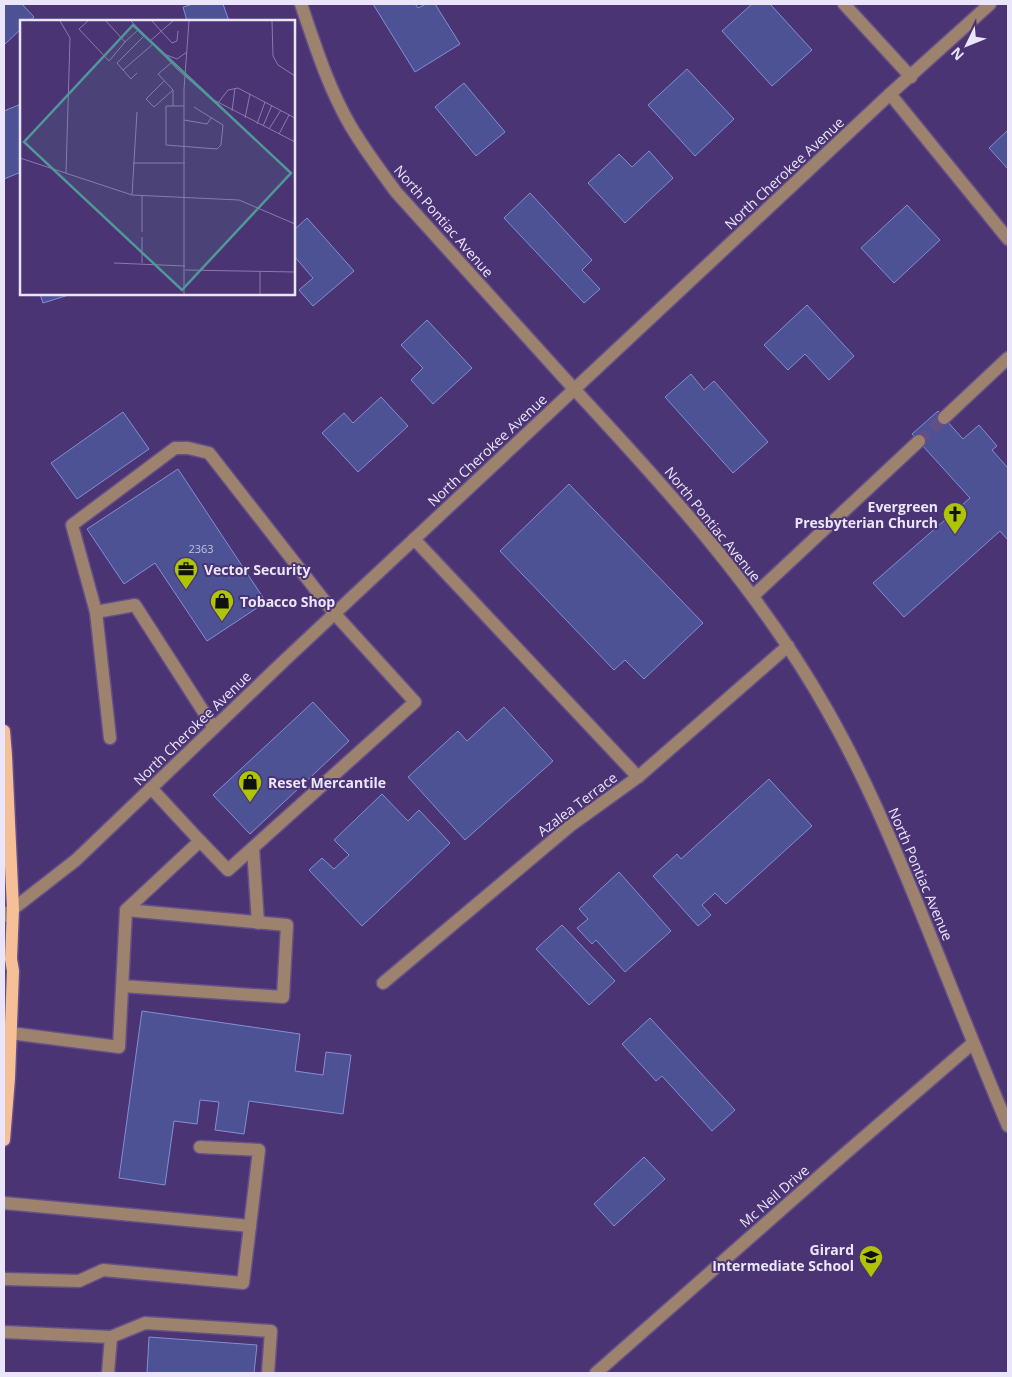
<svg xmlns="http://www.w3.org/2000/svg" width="1012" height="1377" font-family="'Open Sans',sans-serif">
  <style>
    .building { fill: #4c5293; stroke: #858ed5 }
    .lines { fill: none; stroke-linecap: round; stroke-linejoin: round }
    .minor-tunnel { stroke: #624f88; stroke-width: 12; stroke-dasharray: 12 6; stroke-linecap: butt }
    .minor-casing { stroke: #645089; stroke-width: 15 }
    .major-casing { stroke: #645089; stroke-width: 15 }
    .minor { stroke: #9d826e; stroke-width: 12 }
    .major { stroke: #f5bf97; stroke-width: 12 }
    .labels { text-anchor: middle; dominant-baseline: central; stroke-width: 4; stroke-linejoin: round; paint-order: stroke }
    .number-label { font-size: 11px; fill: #c3c0e2 }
    .street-label { font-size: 14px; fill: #ebe5fc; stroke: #4a3473 }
    .poi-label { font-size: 14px; font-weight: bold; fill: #ebe5fc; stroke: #4a3473; text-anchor: start }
    .inset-road { fill: none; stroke: #8a7baa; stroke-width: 1 }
    .view { fill: #519799; fill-opacity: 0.15; stroke: #519799; stroke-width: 2.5 }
    .inset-edge { fill: none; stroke: #ebe5fc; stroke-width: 2.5 }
  </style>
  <rect width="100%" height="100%" fill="#4a3473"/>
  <g class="building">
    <path d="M4,4H22L34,17L29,21H21V29L4,45Z"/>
    <path d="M193,4H223L229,21H187L183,7Z"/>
    <path d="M373,4H415L418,8L426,4H435L460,44L415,72Z"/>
    <path d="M752,4H770L812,50L772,86L722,31Z"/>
    <path d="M687,69L734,119L695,156L648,105Z"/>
    <path d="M464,83L505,132L476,156L435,107Z"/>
    <path d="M21,104V172L4,179V111Z"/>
    <path d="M1008,130V169L989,148Z"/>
    <path d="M649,151L673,178L625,223L588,183L619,154L632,167Z"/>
    <path d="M530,193L592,260L582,270L600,289L584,303L504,218Z"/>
    <path d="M907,205L940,240L894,283L861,248Z"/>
    <path d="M307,218L354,271L313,306L299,290L313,278L294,256V230Z"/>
    <path d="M40,294H72L43,303Z"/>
    <path d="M807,305L854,356L829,380L805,354L788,370L764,345Z"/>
    <path d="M427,320L472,368L433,404L411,380L423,368L401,345Z"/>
    <path d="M691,374L704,390L714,381L768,442L733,473L665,397Z"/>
    <path d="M381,397L408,426L358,472L322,433L344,413L353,423Z"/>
    <path d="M938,411L963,439L979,425L997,446L992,450L1008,468V540L1000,531L904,617L873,583L970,498L912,434Z"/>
    <path d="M123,412L149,449L77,499L51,463Z"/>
    <path d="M178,469L266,602L207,641L155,563L124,584L87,529Z"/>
    <path d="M569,484L703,623L644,679L625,660L614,670L500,551Z"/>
    <path d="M313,702L349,741L250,834L213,795Z"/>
    <path d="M504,707L553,761L465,840L408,777L458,731L467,741Z"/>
    <path d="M769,779L812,826L726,904L715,893L702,905L711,915L698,926L653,876L677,854L681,859Z"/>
    <path d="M382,794L408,821L419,810L450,843L362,926L309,870L322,858L334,869L349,855L334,840Z"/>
    <path d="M619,872L671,931L625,972L596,940L592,944L577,928L588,919L579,909Z"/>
    <path d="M562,925L615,981L589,1005L536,949Z"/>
    <path d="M142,1011L300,1034L295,1071L323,1075L326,1052L351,1055L343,1114L249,1101L244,1134L215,1130L219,1102L200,1100L197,1124L174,1121L165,1185L119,1178Z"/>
    <path d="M650,1018L735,1110L712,1131L662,1076L656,1081L622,1044Z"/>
    <path d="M644,1157L665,1179L614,1226L594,1204Z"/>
    <path d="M149,1337L257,1345L254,1373H147Z"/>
  </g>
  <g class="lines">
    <path class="minor-tunnel" d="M919,441L944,418"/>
    <g class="minor-casing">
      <g id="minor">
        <path d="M301,4C315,45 328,87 350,125C364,149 380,170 396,192C456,258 515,324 575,390C668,490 760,591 827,710C863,773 891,839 918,905C948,979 977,1053 1008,1126"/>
        <path d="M844,4L911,77"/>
        <path d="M890,94L1008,239"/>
        <path d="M944,418L1008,358"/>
        <path d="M414,539L638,777"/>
        <path d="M753,596L919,441"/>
        <path d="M96,612L135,605L214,728"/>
        <path d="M110,738L96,612L72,525L175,448H188L209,453L334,613L415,702L228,870L200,841"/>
        <path d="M253,848L258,923"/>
        <path d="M126,910L200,841L151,788"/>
        <path d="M4,916L76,860L286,659L890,94L990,4"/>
        <path d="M383,983L570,826L638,777L788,646"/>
        <path d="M10,1033L119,1047L126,910L287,925L283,997L122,986"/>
        <path d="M200,1147L259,1150L250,1226"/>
        <path d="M4,1203L250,1226L243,1283L103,1270L79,1281L4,1279"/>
        <path d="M4,1332L111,1337L108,1373"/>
        <path d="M111,1337L145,1323L271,1331L268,1373"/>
        <path d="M596,1373L840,1158L973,1043"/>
      </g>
    </g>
    <g class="major-casing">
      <path id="major" d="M4,731L6,756L13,909L11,959L13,971L9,1078L4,1140"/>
    </g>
    <use href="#minor" class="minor"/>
    <use href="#major" class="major"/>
  </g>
  <defs>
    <g id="church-pin" transform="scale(1.25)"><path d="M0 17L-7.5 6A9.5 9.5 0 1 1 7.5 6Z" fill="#afc504" stroke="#4a3473"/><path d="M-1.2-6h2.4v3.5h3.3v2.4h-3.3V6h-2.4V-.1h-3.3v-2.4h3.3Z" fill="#111"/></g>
    <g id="office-pin" transform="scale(1.25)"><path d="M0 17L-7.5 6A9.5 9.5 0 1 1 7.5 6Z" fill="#afc504" stroke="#4a3473"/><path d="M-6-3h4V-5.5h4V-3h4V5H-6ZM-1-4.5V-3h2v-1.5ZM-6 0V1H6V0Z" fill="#111"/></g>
    <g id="shop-pin" transform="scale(1.25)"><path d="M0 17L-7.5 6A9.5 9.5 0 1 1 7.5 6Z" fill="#afc504" stroke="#4a3473"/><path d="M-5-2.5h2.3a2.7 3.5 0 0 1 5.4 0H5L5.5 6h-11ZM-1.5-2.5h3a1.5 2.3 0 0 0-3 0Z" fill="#111"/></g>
    <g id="school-pin" transform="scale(1.25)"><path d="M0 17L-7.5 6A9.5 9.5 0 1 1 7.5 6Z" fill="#afc504" stroke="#4a3473"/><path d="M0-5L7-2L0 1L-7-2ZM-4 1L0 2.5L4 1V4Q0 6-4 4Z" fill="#111"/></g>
  </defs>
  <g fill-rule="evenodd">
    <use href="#church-pin" x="955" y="514"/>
    <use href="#office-pin" x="186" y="569"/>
    <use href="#shop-pin" x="222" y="601"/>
    <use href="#shop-pin" x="250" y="782"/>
    <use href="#school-pin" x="871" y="1257"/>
  </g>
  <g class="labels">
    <g class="number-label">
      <text x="201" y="548">2363</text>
    </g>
    <g class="street-label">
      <text transform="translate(784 173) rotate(-43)">North Cherokee Avenue</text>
      <text transform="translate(444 221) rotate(49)">North Pontiac Avenue</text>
      <text transform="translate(487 450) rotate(-43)">North Cherokee Avenue</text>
      <text transform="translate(713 524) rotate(51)">North Pontiac Avenue</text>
      <text transform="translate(192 728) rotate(-44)">North Cherokee Avenue</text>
      <text transform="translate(577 804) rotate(-37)">Azalea Terrace</text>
      <text transform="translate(921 874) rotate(67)">North Pontiac Avenue</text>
      <text transform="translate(774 1196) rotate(-41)">Mc Neil Drive</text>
    </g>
    <g class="poi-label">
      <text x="938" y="506" text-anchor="end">Evergreen<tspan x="938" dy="16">Presbyterian Church</tspan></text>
      <text x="204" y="569">Vector Security</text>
      <text x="240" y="601">Tobacco Shop</text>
      <text x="268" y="782">Reset Mercantile</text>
      <text x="854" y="1249" text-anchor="end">Girard<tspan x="854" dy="16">Intermediate School</tspan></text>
    </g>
  </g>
  <g transform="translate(20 20)">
    <rect width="275" height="275" fill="#4a3473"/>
    <path class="inset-road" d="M40,1L50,18L46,153M68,1L59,9L89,41L105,22M86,1L105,22L119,9M111,1L158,50L190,78L275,122M132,1L152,23L157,21L158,11M252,1L253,36L258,45L275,56M125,15L97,43L103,50L133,24M130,21L153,1M144,34L157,39L167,32M103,50L111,59L117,53M144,61L126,79L134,87L153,70L138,54L151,43M153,70V86H164M198,83L208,70L218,68L275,98M153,86H146V125L197,129L201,125L203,105L174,87M212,91L215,68M225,98L230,74M164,100L187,104L191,98M0,102V130M237,104L245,82M243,106L252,85M249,109L261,90M259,114L269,95M0,138L112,175L219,180L275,204M113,143H165M112,175L117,92M122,212V176M122,217V243M94,243L165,246M165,250L275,252M164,274V69L169,1M240,274V251"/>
    <path class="view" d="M113,5L271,153L162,270L4,122Z"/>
    <rect width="275" height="275" class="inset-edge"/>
  </g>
  <rect width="1012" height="1377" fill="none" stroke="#ebe5fc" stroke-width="10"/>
  <g transform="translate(967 45) rotate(227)" stroke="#4a3473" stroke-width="4" paint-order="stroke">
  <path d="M0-4L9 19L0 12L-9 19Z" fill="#ebe5fc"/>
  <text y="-8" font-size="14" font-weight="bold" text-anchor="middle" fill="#ebe5fc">N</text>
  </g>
</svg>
